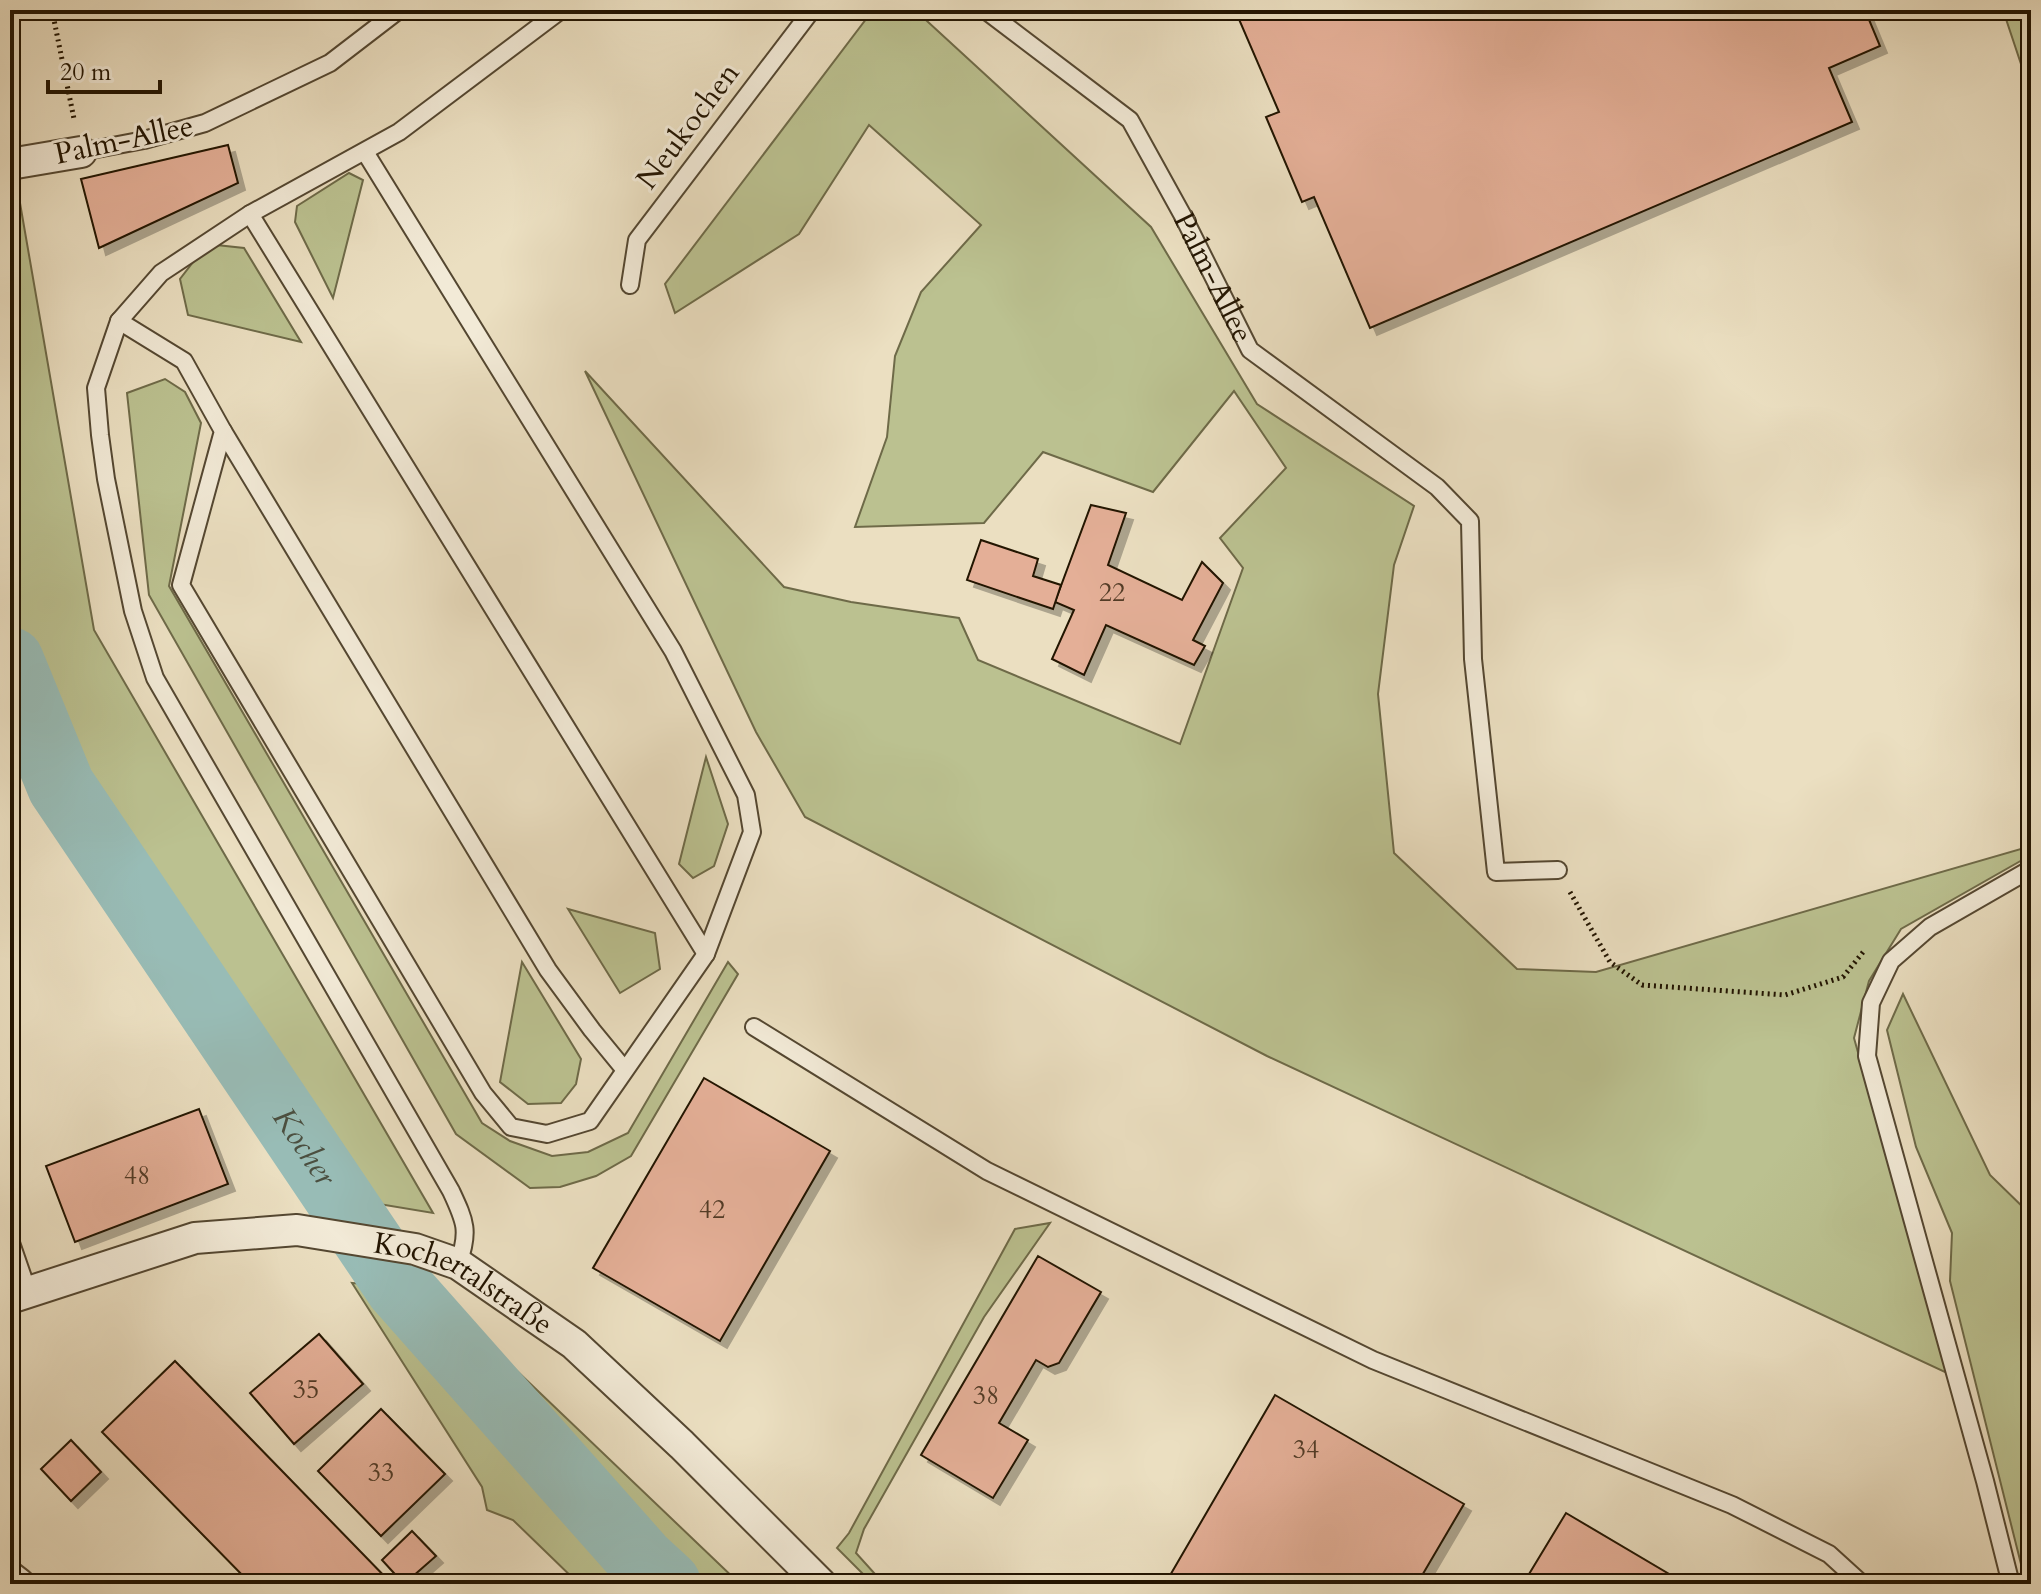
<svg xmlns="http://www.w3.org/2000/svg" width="2041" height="1594" font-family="Cardo,serif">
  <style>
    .green { fill: #bbc190; stroke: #6e6a48; stroke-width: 2 }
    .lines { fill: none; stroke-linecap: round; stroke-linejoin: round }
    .river { stroke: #98bcb6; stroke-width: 68 }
    .building { fill: #e4af97; stroke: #221401; stroke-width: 2; filter: url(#shadow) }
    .lane-casing { stroke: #544731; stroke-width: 20 }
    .street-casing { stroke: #544731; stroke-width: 34 }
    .path { stroke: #221401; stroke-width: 5; stroke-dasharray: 2 4; stroke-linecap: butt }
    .lane { stroke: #f2ead7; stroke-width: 16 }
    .street { stroke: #f2ead7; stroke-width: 30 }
    .labels { text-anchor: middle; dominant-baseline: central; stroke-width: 6; stroke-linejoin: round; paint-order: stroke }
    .number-label { font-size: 26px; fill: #523b26 }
    .street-label { font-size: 30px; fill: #221401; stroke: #f2ead7 }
    .water-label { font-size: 32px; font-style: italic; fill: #4b4f40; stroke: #f2ead7 }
  </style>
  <defs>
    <filter id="shadow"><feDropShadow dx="7" dy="7" stdDeviation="0" flood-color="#0004"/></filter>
  </defs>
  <rect width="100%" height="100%" fill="#ebdfc1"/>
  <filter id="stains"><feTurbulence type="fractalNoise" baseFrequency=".0025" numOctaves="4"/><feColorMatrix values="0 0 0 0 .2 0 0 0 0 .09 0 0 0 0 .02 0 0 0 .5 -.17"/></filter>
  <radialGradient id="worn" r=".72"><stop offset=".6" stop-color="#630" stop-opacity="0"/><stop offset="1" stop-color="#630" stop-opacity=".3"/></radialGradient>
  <g class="green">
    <path d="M873,10H915L1151,227L1257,404L1414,506L1394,565L1378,694L1394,853L1517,969L1596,972L2031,846V855L1901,929L1869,981L1854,1038L1947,1373L1267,1056L805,817L756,732L585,371L784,587L851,602L959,618L978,660L1180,744L1243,568L1220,538L1286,468L1234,391L1153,492L1043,452L984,523L855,527L887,437L895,356L921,292L981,225L869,125L799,234L675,313L665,284Z"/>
    <path d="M2003,10H2031V94Z"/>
    <path d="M349,173L363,180L333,298L295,222L297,206Z"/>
    <path d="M16,180L94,630L433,1213L307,1192L28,777L10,728V182Z"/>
    <path d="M207,244L244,248L301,342L188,315L180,279Z"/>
    <path d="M165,379L185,392L201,423L169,586L482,1123L510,1141L552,1156L588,1152L628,1133L728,962L738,974L631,1156L596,1176L560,1187L530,1188L456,1134L149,595L127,393Z"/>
    <path d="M706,757L728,824L714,866L693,878L679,864Z"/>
    <path d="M568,909L655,933L660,969L620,993Z"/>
    <path d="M522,962L581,1059L576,1084L561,1103L528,1104L500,1082Z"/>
    <path d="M1903,994L1990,1175L2031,1215V1584H2026L1950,1281L1952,1233L1916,1147L1887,1030Z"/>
    <path d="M1050,1223L984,1317L864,1529L856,1553L884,1584H873L837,1548L849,1533L1015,1229Z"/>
    <path d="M352,1283L381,1285L470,1326L740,1584H579L513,1520L487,1510L482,1487Z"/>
  </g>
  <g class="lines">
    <path class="river" id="s1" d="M10,661L61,786L399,1287L642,1561L667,1584"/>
  </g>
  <g class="building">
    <path d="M1235,10H1865L1880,46L1829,68L1852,122L1370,328L1314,197L1302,202L1266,117L1279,112Z"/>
    <path d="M228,145L238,183L99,248L81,179Z"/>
    <path d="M1091,505L1126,513L1108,565L1182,600L1202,562L1223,583L1193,640L1205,646L1194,665L1106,625L1084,675L1052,659L1074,610L1055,602Z"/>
    <path d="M981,540L1038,559L1033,576L1061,585L1053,609L967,580Z"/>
    <path d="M704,1078L830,1151L720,1341L593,1268Z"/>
    <path d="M199,1109L228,1184L75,1242L46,1166Z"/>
    <path d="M1038,1256L1101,1292L1059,1363L1048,1367L1036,1360L999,1423L1028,1440L993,1498L921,1455Z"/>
    <path d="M319,1334L363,1384L294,1444L250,1393Z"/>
    <path d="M175,1361L392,1584H251L102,1432Z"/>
    <path d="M1275,1395L1464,1504L1417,1584H1165Z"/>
    <path d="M381,1409L445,1474L381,1536L318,1471Z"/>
    <path d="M71,1440L101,1472L71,1501L41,1469Z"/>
    <path d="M1566,1513L1686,1584H1523Z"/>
    <path d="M412,1531L436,1556L404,1584L382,1560Z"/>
  </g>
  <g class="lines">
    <g class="lane-casing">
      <g id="lane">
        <path id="s2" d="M985,10L1130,120L1183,216L1250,350L1437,487L1470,521L1473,659L1496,872L1558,870"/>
        <path d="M81,152L144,140L205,123L330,63L399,10"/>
        <path d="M250,214L706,954"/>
        <path d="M630,285L637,240L812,10"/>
        <path d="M119,321L184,361L223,431L181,585L483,1093L511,1127L547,1134L590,1121L706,954L752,832L746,795L673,651L365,152"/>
        <path d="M223,431L548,970L592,1030L624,1069"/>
        <path d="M754,1027L987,1171L1373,1360L1732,1505L1829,1554L1862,1584"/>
        <path d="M10,1240L28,1292"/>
        <path d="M458,1264C470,1231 465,1221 451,1191L155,678L133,611L106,479L100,435L96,388L119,321L161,273L250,214L399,132L561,10"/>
        <path d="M2011,1584L1985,1481L1867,1056L1871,1003L1891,961L1930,927L2031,869"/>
      </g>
    </g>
    <g class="street-casing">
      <g id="street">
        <path d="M10,164L81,152"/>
        <path id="s3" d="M10,1298L195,1238L297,1230L415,1249L458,1264L574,1344L682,1445L821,1584"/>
        <path d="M10,1577L19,1584"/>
      </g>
    </g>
    <g class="path">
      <path d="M52,10L74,119"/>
      <path d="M1570,892L1610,962L1642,985L1785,995L1843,977L1864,951"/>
    </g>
    <use href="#lane" class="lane"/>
    <use href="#street" class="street"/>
  </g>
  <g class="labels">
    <g class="number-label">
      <text x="1112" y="592">22</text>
      <text x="137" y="1175">48</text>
      <text x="712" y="1209">42</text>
      <text x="306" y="1389">35</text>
      <text x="986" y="1395">38</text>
      <text x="1306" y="1449">34</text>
      <text x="381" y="1472">33</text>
    </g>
    <g class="street-label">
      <text transform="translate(688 126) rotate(-53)">Neukochen</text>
      <text transform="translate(124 140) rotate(-12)">Palm-Allee</text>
      <text stroke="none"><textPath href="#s2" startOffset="360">Palm-Allee</textPath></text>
      <text stroke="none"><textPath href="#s3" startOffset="474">Kochertalstraße</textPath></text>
    </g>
    <g class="water-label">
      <text stroke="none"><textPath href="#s1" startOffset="570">Kocher</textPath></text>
    </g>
  </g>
  <rect width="2041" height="1594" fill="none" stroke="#ebdfc1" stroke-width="40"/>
  <rect x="12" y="12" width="2017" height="1570" fill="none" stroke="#221401" stroke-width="4"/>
  <rect x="20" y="20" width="2001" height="1554" fill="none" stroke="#221401" stroke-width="2"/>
  <path d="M48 80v12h112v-12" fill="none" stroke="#221401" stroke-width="4"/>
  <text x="60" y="80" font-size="24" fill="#221401" stroke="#f2ead7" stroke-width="6" paint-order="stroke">20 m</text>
  <rect width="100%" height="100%" filter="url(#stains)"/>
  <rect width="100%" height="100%" fill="url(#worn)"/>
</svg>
